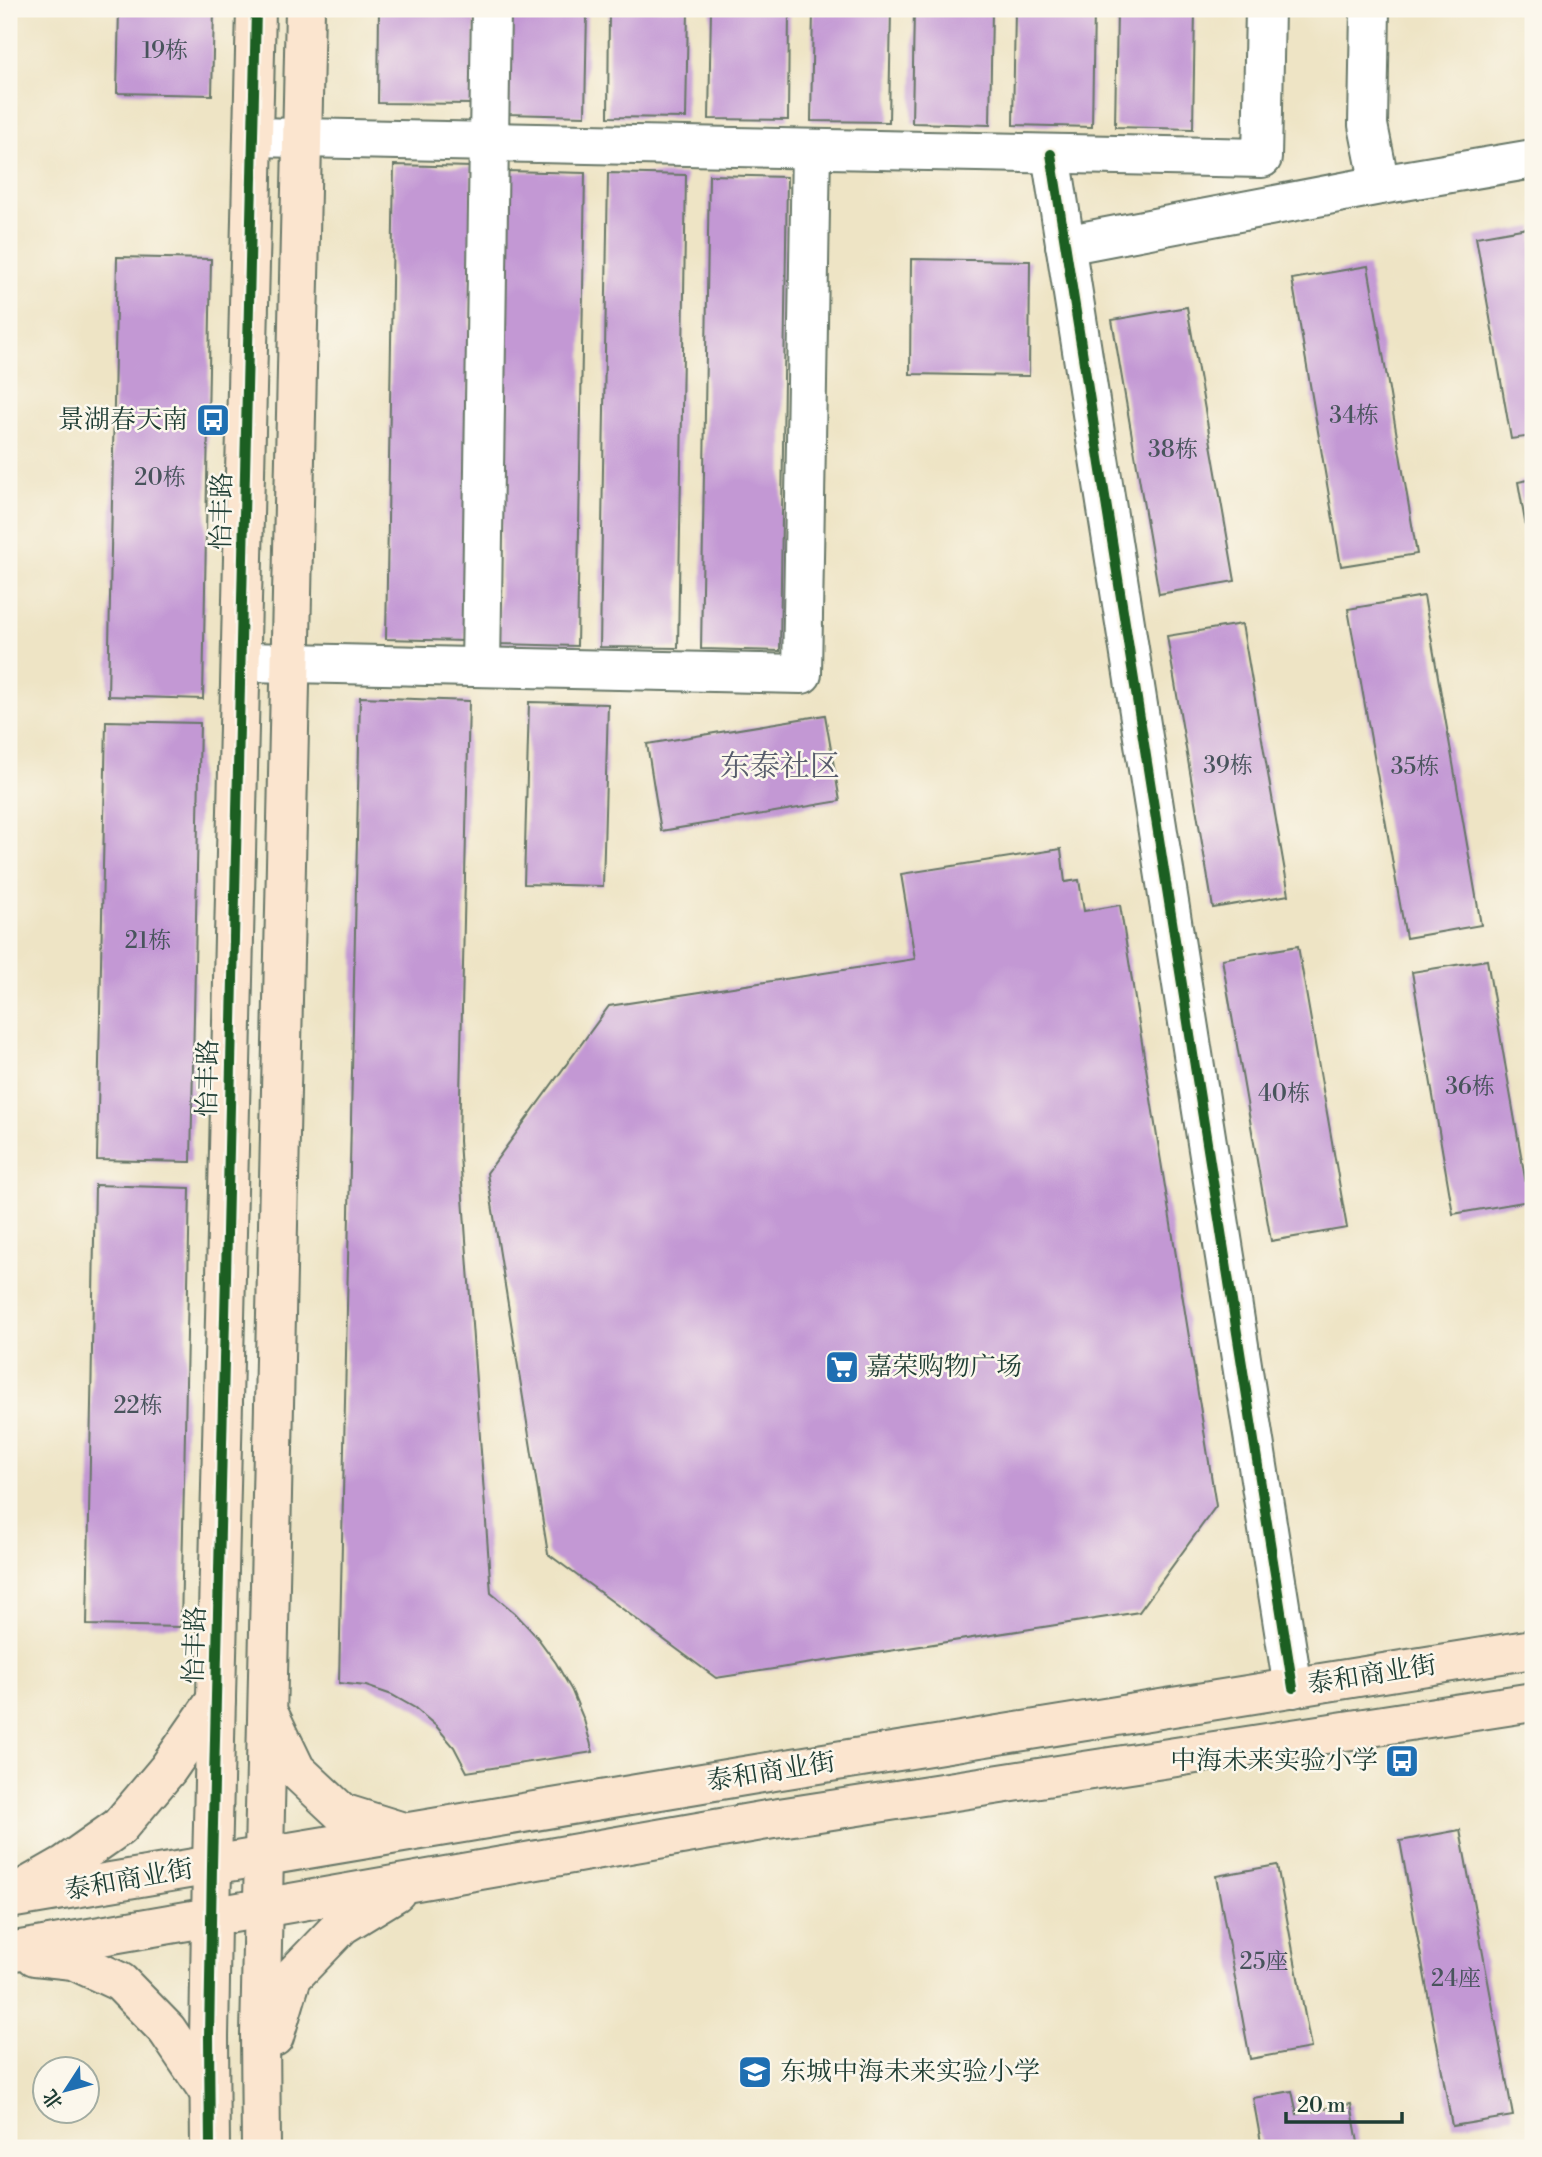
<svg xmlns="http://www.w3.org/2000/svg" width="1542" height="2157" font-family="'Libre Bodoni','Noto Serif SC',serif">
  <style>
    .building { fill: #c398d4 }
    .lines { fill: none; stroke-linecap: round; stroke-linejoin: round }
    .street-casing { stroke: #677767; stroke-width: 42 }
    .secondary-casing { stroke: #677767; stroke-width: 42 }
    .street { stroke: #fff; stroke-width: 38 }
    .secondary { stroke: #fbe5cf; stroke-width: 38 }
    .cycleway-casing { stroke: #fbf7ec; stroke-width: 15 }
    .cycleway { stroke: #1b5e20; stroke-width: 10 }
    .labels { text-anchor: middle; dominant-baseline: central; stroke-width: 5; stroke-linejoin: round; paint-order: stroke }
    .number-label { font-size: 23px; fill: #48545c }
    .poi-label { font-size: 26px; fill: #1f3d34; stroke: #fbf7ec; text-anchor: end }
    .street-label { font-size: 26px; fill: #1f3d34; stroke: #fbf7ec }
    .quarter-label { font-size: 30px; fill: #585d6c; stroke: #fbf7ec }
  </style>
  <rect width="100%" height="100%" fill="#fbf7ec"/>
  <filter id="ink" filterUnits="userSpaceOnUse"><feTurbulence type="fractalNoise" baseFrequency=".0143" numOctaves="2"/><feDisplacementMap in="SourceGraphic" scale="14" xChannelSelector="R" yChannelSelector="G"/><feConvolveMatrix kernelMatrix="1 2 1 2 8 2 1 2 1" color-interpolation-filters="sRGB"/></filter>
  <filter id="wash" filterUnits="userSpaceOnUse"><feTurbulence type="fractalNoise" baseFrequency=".00686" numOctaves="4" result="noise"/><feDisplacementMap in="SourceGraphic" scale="28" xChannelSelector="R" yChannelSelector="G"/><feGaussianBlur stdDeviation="1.57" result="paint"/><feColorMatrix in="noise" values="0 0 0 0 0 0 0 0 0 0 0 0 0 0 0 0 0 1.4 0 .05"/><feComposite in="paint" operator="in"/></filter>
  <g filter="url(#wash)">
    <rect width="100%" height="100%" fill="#eee4c5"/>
    <g id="blocks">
      <g class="building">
        <path d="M119,9H214L212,95L117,93Z"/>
        <path d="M379,9H475L473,104L378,103Z"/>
        <path d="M508,9H587L585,116L506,114Z"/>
        <path d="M609,9H688L686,118L608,117Z"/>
        <path d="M711,9H789L788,120L709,119Z"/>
        <path d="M813,9H891L889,122L811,121Z"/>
        <path d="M914,9H992L990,125L912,123Z"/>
        <path d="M1015,9H1094L1092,127L1013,125Z"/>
        <path d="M1117,9H1195L1193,129L1115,127Z"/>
        <path d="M394,165L472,167L465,641L386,639Z"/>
        <path d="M506,171L585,173L577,646L499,644Z"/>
        <path d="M608,173L686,175L678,648L600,647Z"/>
        <path d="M709,175L787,177L780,651L701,649Z"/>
        <path d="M1533,227V436L1511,439L1476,237Z"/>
        <path d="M117,257L211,259L203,699L108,696Z"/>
        <path d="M911,259L1030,261L1029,376L910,374Z"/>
        <path d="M1368,266L1417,554L1341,566L1292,279Z"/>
        <path d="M1187,307L1235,581L1159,594L1112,320Z"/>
        <path d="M1533,479V561H1532L1518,482Z"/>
        <path d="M1424,596L1481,925L1406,938L1348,609Z"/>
        <path d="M1242,624L1289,895L1213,908L1167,636Z"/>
        <path d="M360,697L469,701L459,1141L491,1593L515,1613L537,1637L556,1663L572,1691L584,1720L593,1752L467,1772L454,1747L436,1726L415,1708L392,1695L366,1686L339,1683Z"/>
        <path d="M529,702L608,704L603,886L524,884Z"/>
        <path d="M825,715L840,801L661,831L647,744Z"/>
        <path d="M106,721L200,723L191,1162L97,1160Z"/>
        <path d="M1061,849L1065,882L1079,880L1084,911L1120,905L1216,1506L1139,1612L716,1678L548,1554L487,1173L609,1006L915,959L901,874Z"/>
        <path d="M1298,946L1347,1228L1271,1241L1222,959Z"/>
        <path d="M1487,960L1529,1201L1453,1214L1412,972Z"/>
        <path d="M95,1185L190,1188L181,1627L87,1625Z"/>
        <path d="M1460,1830L1513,2116L1452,2126L1400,1841Z"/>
        <path d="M1277,1865L1311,2048L1250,2059L1216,1876Z"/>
        <path d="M1292,2091L1297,2114L1351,2104L1359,2148H1262L1253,2098Z"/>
      </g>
    </g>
  </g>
  <g filter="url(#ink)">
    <use href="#blocks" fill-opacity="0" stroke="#677767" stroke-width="2"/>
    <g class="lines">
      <g class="street-casing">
        <g id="street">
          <path d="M1370,9L1368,125L1380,185"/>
          <path d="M253,137L1262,158L1265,9"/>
          <path d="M1051,154L1293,1688"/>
          <path d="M1065,245L1380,185L1533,159"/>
          <path d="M241,662L802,674L811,149"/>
          <path d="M481,667L491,9"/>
        </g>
      </g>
      <g class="secondary-casing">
        <g id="secondary">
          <path d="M271,1718L296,1770L342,1813L400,1831"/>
          <path d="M23,1889L65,1865L119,1827L168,1769L216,1700"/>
          <path d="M9,1899L768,1772L1533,1649"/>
          <path d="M9,1952L773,1819L1533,1702"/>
          <path d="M35,1956L73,1960L120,1982L167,2030L209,2092"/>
          <path d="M274,2037L292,1977L342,1925L396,1892"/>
          <path d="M210,2148L209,2037L212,1866L256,9"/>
          <path d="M261,2148L260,2035L305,9"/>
        </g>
      </g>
      <use href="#street" class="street"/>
      <use href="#secondary" class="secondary"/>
      <g class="cycleway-casing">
        <g id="cycleway">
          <path d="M1051,154L1293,1688"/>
          <path d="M210,2148L209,2037L212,1866L256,9"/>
        </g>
      </g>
      <use href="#cycleway" class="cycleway"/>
    </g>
  </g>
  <defs>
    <g id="bus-square" transform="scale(1.75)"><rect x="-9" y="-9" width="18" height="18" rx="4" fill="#1f6fb2" stroke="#fbf7ec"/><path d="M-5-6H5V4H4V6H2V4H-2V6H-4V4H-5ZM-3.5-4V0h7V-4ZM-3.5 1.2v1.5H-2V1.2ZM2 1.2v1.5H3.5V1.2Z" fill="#fff"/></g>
    <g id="supermarket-square" transform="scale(1.75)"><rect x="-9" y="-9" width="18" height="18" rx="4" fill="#1f6fb2" stroke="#fbf7ec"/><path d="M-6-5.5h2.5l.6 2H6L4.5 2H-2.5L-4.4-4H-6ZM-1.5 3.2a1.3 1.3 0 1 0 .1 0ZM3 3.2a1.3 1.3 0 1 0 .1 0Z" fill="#fff"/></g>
    <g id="school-square" transform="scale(1.75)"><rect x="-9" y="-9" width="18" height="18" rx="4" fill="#1f6fb2" stroke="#fbf7ec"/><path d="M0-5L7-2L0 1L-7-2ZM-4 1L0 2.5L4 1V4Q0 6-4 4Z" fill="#fff"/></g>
  </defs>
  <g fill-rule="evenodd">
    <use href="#bus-square" x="213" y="420"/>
    <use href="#supermarket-square" x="842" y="1367"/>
    <use href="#bus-square" x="1402" y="1761"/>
    <use href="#school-square" x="755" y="2072"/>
  </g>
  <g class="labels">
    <g class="number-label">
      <text x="165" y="51">19栋</text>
      <text x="1354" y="416">34栋</text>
      <text x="1173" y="450">38栋</text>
      <text x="160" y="478">20栋</text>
      <text x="1228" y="766">39栋</text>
      <text x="1415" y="767">35栋</text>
      <text x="148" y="941">21栋</text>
      <text x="1470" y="1087">36栋</text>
      <text x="1284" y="1094">40栋</text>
      <text x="138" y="1406">22栋</text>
      <text x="1264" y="1962">25座</text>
      <text x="1456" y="1979">24座</text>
    </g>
    <g class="poi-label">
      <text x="188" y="420">景湖春天南</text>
      <text x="866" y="1367" text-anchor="start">嘉荣购物广场</text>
      <text x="1378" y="1761">中海未来实验小学</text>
      <text x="780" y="2072" text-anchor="start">东城中海未来实验小学</text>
    </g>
    <g class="street-label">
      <text transform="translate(222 511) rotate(-89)">怡丰路</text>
      <text transform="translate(208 1078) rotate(-89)">怡丰路</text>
      <text transform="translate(195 1645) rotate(-88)">怡丰路</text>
      <text transform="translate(1372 1675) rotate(-9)">泰和商业街</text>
      <text transform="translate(771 1772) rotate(-9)">泰和商业街</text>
      <text transform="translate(129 1880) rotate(-10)">泰和商业街</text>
    </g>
    <g class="quarter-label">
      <text x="780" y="767">东泰社区</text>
    </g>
  </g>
  <rect width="1542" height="2157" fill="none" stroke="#fbf7ec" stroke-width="35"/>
  <g transform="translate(66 2090) rotate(234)"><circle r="33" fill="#fbf7ec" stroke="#a3ada2" stroke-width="2"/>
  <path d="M0-5L12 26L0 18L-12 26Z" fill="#1f6fb2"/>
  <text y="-10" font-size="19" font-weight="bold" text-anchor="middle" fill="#1f3d34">北</text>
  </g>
  <path d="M1286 2112v10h116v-10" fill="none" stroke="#1f3d34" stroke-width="3.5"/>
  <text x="1297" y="2112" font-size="21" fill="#1f3d34" stroke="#fbf7ec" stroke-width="5" paint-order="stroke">20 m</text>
</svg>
